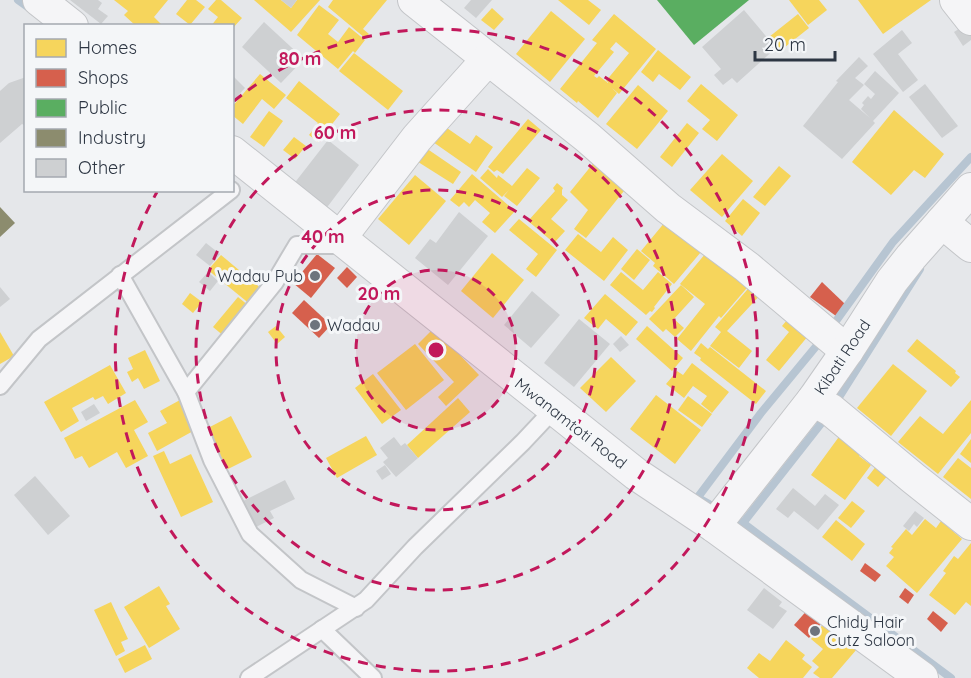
<svg xmlns="http://www.w3.org/2000/svg" width="971" height="678" font-family="Quicksand,sans-serif">
  <style>
    .homes { fill: #f6d55c; fill-rule: evenodd }
    .shops { fill: #d6604d }
    .public { fill: #5aae61 }
    .industry { fill: #8c8c6e }
    .lines { fill: none; stroke-linecap: round; stroke-linejoin: round }
    .stream { stroke: #b7c5d2; stroke-width: 8 }
    .building { fill: #ced0d2 }
    .service-casing { stroke: #c3c5c8; stroke-width: 20 }
    .minor-casing { stroke: #c3c5c8; stroke-width: 34 }
    .service { stroke: #f5f5f7; stroke-width: 16 }
    .minor { stroke: #f5f5f7; stroke-width: 32 }
    .ring { fill: none; stroke: #c2185b; stroke-width: 3; stroke-dasharray: 10 8 }
    .poi-dot { fill: #6d747d; stroke: #f4f6f8; stroke-width: 2 }
    .labels { text-anchor: middle; dominant-baseline: central; stroke-width: 6; stroke-linejoin: round; paint-order: stroke }
    .poi-label { font-size: 16px; fill: #2d3643; stroke: #f4f6f8; text-anchor: start }
    .street-label { font-size: 16px; fill: #2d3643; stroke: #f4f6f8 }
    .centre { fill: #c2185b; stroke: #f4f6f8; stroke-width: 3 }
    .ring-label { font-size: 18px; text-anchor: middle; font-weight: bold; fill: #c2185b; stroke: #f4f6f8; stroke-width: 6; stroke-linejoin: round; paint-order: stroke }
  </style>
  <rect width="100%" height="100%" fill="#e5e7ea"/>
  <g class="homes">
    <path d="M114,0H168L154,17L163,26H136L124,15L128,11Z"/>
    <path d="M187,0H196L205,7L190,25L176,14Z"/>
    <path d="M216,0H221L242,18L232,29V26H211L218,17L208,9Z"/>
    <path d="M254,0H281L291,8L297,0H320L291,32Z"/>
    <path d="M333,0H387L363,29L369,34L365,38L328,7Z"/>
    <path d="M558,0H588L601,10L589,25Z"/>
    <path d="M789,0H819L827,10L808,25Z"/>
    <path d="M858,0H931L883,34Z"/>
    <path d="M319,5L339,20L328,34L338,42L349,27L365,40L355,53L353,51L338,69L297,35Z"/>
    <path d="M492,8L504,19L494,30L481,20Z"/>
    <path d="M551,11L585,39L550,82L516,54Z"/>
    <path d="M614,14L656,49L619,94L612,88L617,93L598,118L578,101L577,103L560,89L597,43L592,40ZM616,42L629,53L606,81L608,82V83L599,76L597,78L594,76L614,52L610,49Z"/>
    <path d="M798,14L809,28L780,51L769,37Z"/>
    <path d="M658,50L691,77L680,90L659,74L653,82L641,72Z"/>
    <path d="M354,53L403,91L388,110L339,71Z"/>
    <path d="M260,74L286,95L274,109L262,99L243,124L232,115V107Z"/>
    <path d="M299,81L340,114L318,142L309,135L318,123L286,98Z"/>
    <path d="M701,84L738,115L717,141L702,129L710,120L687,101Z"/>
    <path d="M638,85L668,111L637,149L606,124Z"/>
    <path d="M894,110L944,154L925,178L914,170L891,195L852,162Z"/>
    <path d="M269,111L283,121L264,147L250,137Z"/>
    <path d="M528,119L541,130L503,174L497,170L494,172L488,167Z"/>
    <path d="M687,123L699,133L672,167L660,157Z"/>
    <path d="M444,126L470,144L476,135L493,147L476,172L433,142Z"/>
    <path d="M294,137L306,146L295,159L283,150Z"/>
    <path d="M423,146L461,172L453,184L415,160Z"/>
    <path d="M722,154L753,181L722,217L690,190Z"/>
    <path d="M600,155L632,181L586,238L574,229L588,210L570,192Z"/>
    <path d="M779,166L791,176L765,206L753,197Z"/>
    <path d="M527,168L540,178L517,206L504,196L509,190L502,197L480,178L488,169L497,178L498,175L512,186Z"/>
    <path d="M472,174L515,211L495,233L482,222L490,213L475,200L469,207L464,202L459,207L450,200Z"/>
    <path d="M415,175L446,201L409,245L378,219Z"/>
    <path d="M557,183L563,188L562,190V195L568,200L551,219L565,231L554,243L528,221L555,191L553,188Z"/>
    <path d="M743,199L760,213L742,236L725,221Z"/>
    <path d="M670,216L706,246L674,284L653,266L655,263L641,251Z"/>
    <path d="M519,219L557,250L536,277L526,269L538,254L509,230Z"/>
    <path d="M578,234L601,252L613,237L628,250L604,281L565,250Z"/>
    <path d="M711,247L752,282L721,318L719,316L691,351L677,339L705,304L680,284Z"/>
    <path d="M637,249L650,260L634,280L621,269Z"/>
    <path d="M492,253L524,280L493,318L461,291Z"/>
    <path d="M221,255L263,290L251,305L208,270Z"/>
    <path d="M621,272L643,290L658,272L672,284L654,307L655,308L652,312L650,311L646,315L610,285Z"/>
    <path d="M753,283L763,292L727,331L752,351L739,368L710,346L721,332L715,327Z"/>
    <path d="M681,285L694,297L674,319L684,328L675,337L666,329L663,332L649,319Z"/>
    <path d="M190,293L202,302L193,313L182,304Z"/>
    <path d="M605,294L638,322L626,336L606,319L598,329L584,318Z"/>
    <path d="M238,297L249,306L225,337L213,327Z"/>
    <path d="M793,313L813,330L779,371L766,360L789,332L782,326Z"/>
    <path d="M276,326L285,337L277,344L268,332Z"/>
    <path d="M647,326L683,358L672,371L636,339Z"/>
    <path d="M434,328L479,375L446,406L438,397L454,382L418,344Z"/>
    <path d="M0,332L14,356L0,364Z"/>
    <path d="M917,339L956,371L955,373L960,377L951,387L907,351Z"/>
    <path d="M701,343L708,349L710,347L766,391L756,404L700,360L701,358L694,353Z"/>
    <path d="M415,344L444,380L406,410L377,373Z"/>
    <path d="M145,350L160,381L144,389L138,378L132,382L127,372L133,369L128,358Z"/>
    <path d="M611,357L636,381L606,412L580,388Z"/>
    <path d="M692,363L729,392L712,413L701,404L707,396L693,386L684,398L666,384L677,371L683,375Z"/>
    <path d="M893,364L927,391L891,436L857,408Z"/>
    <path d="M110,365L126,393L108,404L103,396L95,400L93,397L72,408L79,421L61,432L44,402Z"/>
    <path d="M373,374L401,410L382,424L355,388Z"/>
    <path d="M656,395L701,430L675,464L630,429Z"/>
    <path d="M688,396L712,414L702,427L678,410Z"/>
    <path d="M458,398L470,412L418,458L407,445Z"/>
    <path d="M135,400L148,422L134,430L148,456L126,468L117,452L89,468L82,456L75,459L64,438Z"/>
    <path d="M180,400L195,430L157,451L148,433L167,423L160,411Z"/>
    <path d="M971,400V433L938,474L898,442L920,416L943,434Z"/>
    <path d="M231,416L252,457L226,470L206,429Z"/>
    <path d="M841,434L863,450L859,456L871,465L845,500L811,475Z"/>
    <path d="M366,436L377,455L337,478L326,458Z"/>
    <path d="M971,439V463L960,454Z"/>
    <path d="M164,451L170,464L191,454L213,502L181,517L153,456Z"/>
    <path d="M958,458L971,468V499L943,477Z"/>
    <path d="M877,465L889,474L878,487L867,478Z"/>
    <path d="M852,501L865,511L851,528L838,518Z"/>
    <path d="M925,519L936,528L941,521L962,539L917,593L886,566L894,557L889,553L893,548L891,547L906,529L912,535Z"/>
    <path d="M836,520L865,544L852,561L822,537Z"/>
    <path d="M971,543V606L966,602L955,615L929,595L946,573L943,571L954,556L958,559Z"/>
    <path d="M159,586L170,604L166,606L180,629L149,648L124,607Z"/>
    <path d="M111,602L128,639L121,642L125,651L116,656L94,610Z"/>
    <path d="M825,622L857,649L832,678H820L813,673L819,667L812,661L823,649L811,639Z"/>
    <path d="M786,640L805,655L802,659L812,667L803,678H759L747,668L759,653L770,661Z"/>
    <path d="M145,645L152,659L125,673L118,659Z"/>
  </g>
  <g class="shops">
    <path d="M317,254L335,268L311,298L293,283Z"/>
    <path d="M347,267L357,277L347,288L337,278Z"/>
    <path d="M822,282L845,304L836,316L810,297Z"/>
    <path d="M304,300L331,325L319,338L292,313Z"/>
    <path d="M865,563L881,575L875,582L860,571Z"/>
    <path d="M905,588L914,595L908,604L899,597Z"/>
    <path d="M810,607L824,620L809,638L794,625Z"/>
    <path d="M933,611L948,623L941,632L927,619Z"/>
  </g>
  <path class="public" d="M657,0H749L694,45Z"/>
  <path class="industry" d="M0,207L15,223L0,237Z"/>
  <g class="lines">
    <g class="stream">
      <path d="M18,0L32,10"/>
      <path d="M831,328L893,242L971,157"/>
      <path d="M834,405L920,269"/>
      <path d="M698,497L761,413L823,338"/>
      <path d="M700,499L743,523L951,678"/>
      <path d="M743,523L827,416"/>
    </g>
  </g>
  <g class="building">
    <path d="M70,0H98L102,3L98,9L108,16L101,24Z"/>
    <path d="M281,0H297L291,8Z"/>
    <path d="M471,0H492L476,18L464,8Z"/>
    <path d="M744,10L776,48L737,83L732,78L723,85L714,75L721,69L702,47Z"/>
    <path d="M264,22L304,59L281,83L242,47Z"/>
    <path d="M968,23L971,28V40L963,46L954,32Z"/>
    <path d="M902,30L912,43L898,54L918,80L903,92L873,54Z"/>
    <path d="M859,57L868,66L855,78L864,85L849,100L870,118L861,109L864,105L862,103L868,96L871,99L875,94L864,84L875,71L899,93L873,121L875,123L842,159L803,126L838,82L836,81Z"/>
    <path d="M232,75L245,88L232,102Z"/>
    <path d="M26,77V126L22,124L0,143V91L9,83Z"/>
    <path d="M925,84L958,126L942,138L909,97Z"/>
    <path d="M328,140L359,165L325,210L293,185Z"/>
    <path d="M459,212L488,236L448,285L415,258L430,239L436,243Z"/>
    <path d="M206,243L220,254L210,266L196,255Z"/>
    <path d="M208,272L218,281L210,291L199,282Z"/>
    <path d="M0,287L10,299L0,307Z"/>
    <path d="M532,291L560,315L531,348L504,325Z"/>
    <path d="M579,319L610,344L574,387L544,363Z"/>
    <path d="M621,336L629,345L620,352L613,344Z"/>
    <path d="M94,404L100,413L86,421L81,412Z"/>
    <path d="M394,437L401,446L405,443L418,458L396,477L383,462L388,458L380,448Z"/>
    <path d="M385,465L391,474L382,480L376,471Z"/>
    <path d="M35,476L70,516L48,535L14,495Z"/>
    <path d="M285,480L295,499L270,511L274,518L256,527L243,501Z"/>
    <path d="M793,488L815,506L825,494L839,505L818,530L794,511L788,518L776,509Z"/>
    <path d="M915,511L924,518L917,527L914,524L909,531L903,526Z"/>
    <path d="M764,588L782,602L779,606L787,611L773,629L747,610Z"/>
  </g>
  <g class="lines">
    <g class="service-casing">
      <g id="service">
        <path d="M120,275L186,392L212,460L250,534L301,580L356,608"/>
        <path d="M0,386L39,339L231,190"/>
        <path d="M186,392L275,282L297,245H334L340,238"/>
        <path d="M322,629L373,678"/>
        <path d="M249,678L366,600L415,547L523,442L554,409"/>
      </g>
    </g>
    <g class="minor-casing">
      <g id="minor">
        <path d="M39,0L72,26"/>
        <path d="M414,0L587,137L668,208L747,267L847,351"/>
        <path d="M956,0L971,19"/>
        <path d="M232,152L636,474L714,526L922,678"/>
        <path d="M942,222L971,246"/>
        <path d="M340,238L417,138L488,59"/>
        <path d="M813,400L831,410L913,478L971,524"/>
        <path d="M714,526L813,400L847,351L892,281L911,257L971,189"/>
      </g>
    </g>
    <use href="#service" class="service"/>
    <use href="#minor" class="minor"/>
  </g>
  <circle cx="436" cy="350" r="80" fill="#c2185b" fill-opacity=".12"/>
  <g class="ring">
    <circle cx="436" cy="350" r="80"/>
    <circle cx="436" cy="350" r="160"/>
    <circle cx="436" cy="350" r="240"/>
    <path d="M234 101A321 321 0 1 1 157 192"/>
  </g>
  <g class="poi-dot">
    <circle cx="315" cy="276" r="6"/>
    <circle cx="315" cy="325" r="6"/>
    <circle cx="815" cy="631" r="6"/>
  </g>
  <g class="labels">
    <g class="poi-label">
      <text x="303" y="276" text-anchor="end">Wadau Pub</text>
      <text x="327" y="325">Wadau</text>
      <text x="827" y="622">Chidy Hair<tspan x="827" dy="18">Cutz Saloon</tspan></text>
    </g>
    <g class="street-label">
      <text transform="translate(842 357) rotate(-56)">Kibati Road</text>
      <text transform="translate(571 423) rotate(38)">Mwanamtoti Road</text>
    </g>
  </g>
  <circle cx="436" cy="350" r="9" class="centre"/>
  <g class="ring-label">
    <text x="300" y="65">80 m</text>
    <text x="335" y="139">60 m</text>
    <text x="323" y="243">40 m</text>
    <text x="379" y="300">20 m</text>
  </g>
  <rect x="24" y="24" width="210" height="168" fill="#f4f6f8" stroke="#a4a9b0" stroke-width="1.5"/>
  <rect x="36" y="39" width="30" height="18" fill="#f6d55c" stroke="#a4a9b0" stroke-width="1.5"/>
  <text x="78" y="54" font-size="18" fill="#2d3643">Homes</text>
  <rect x="36" y="69" width="30" height="18" fill="#d6604d" stroke="#a4a9b0" stroke-width="1.5"/>
  <text x="78" y="84" font-size="18" fill="#2d3643">Shops</text>
  <rect x="36" y="99" width="30" height="18" fill="#5aae61" stroke="#a4a9b0" stroke-width="1.5"/>
  <text x="78" y="114" font-size="18" fill="#2d3643">Public</text>
  <rect x="36" y="129" width="30" height="18" fill="#8c8c6e" stroke="#a4a9b0" stroke-width="1.5"/>
  <text x="78" y="144" font-size="18" fill="#2d3643">Industry</text>
  <rect x="36" y="159" width="30" height="18" fill="#ced0d2" stroke="#a4a9b0" stroke-width="1.5"/>
  <text x="78" y="174" font-size="18" fill="#2d3643">Other</text>
  <path d="M755 51v9h80v-9" fill="none" stroke="#2d3643" stroke-width="3"/>
  <text x="764" y="51" font-size="18" fill="#2d3643" stroke="#f4f6f8" stroke-width="4.5" paint-order="stroke">20 m</text>
</svg>
